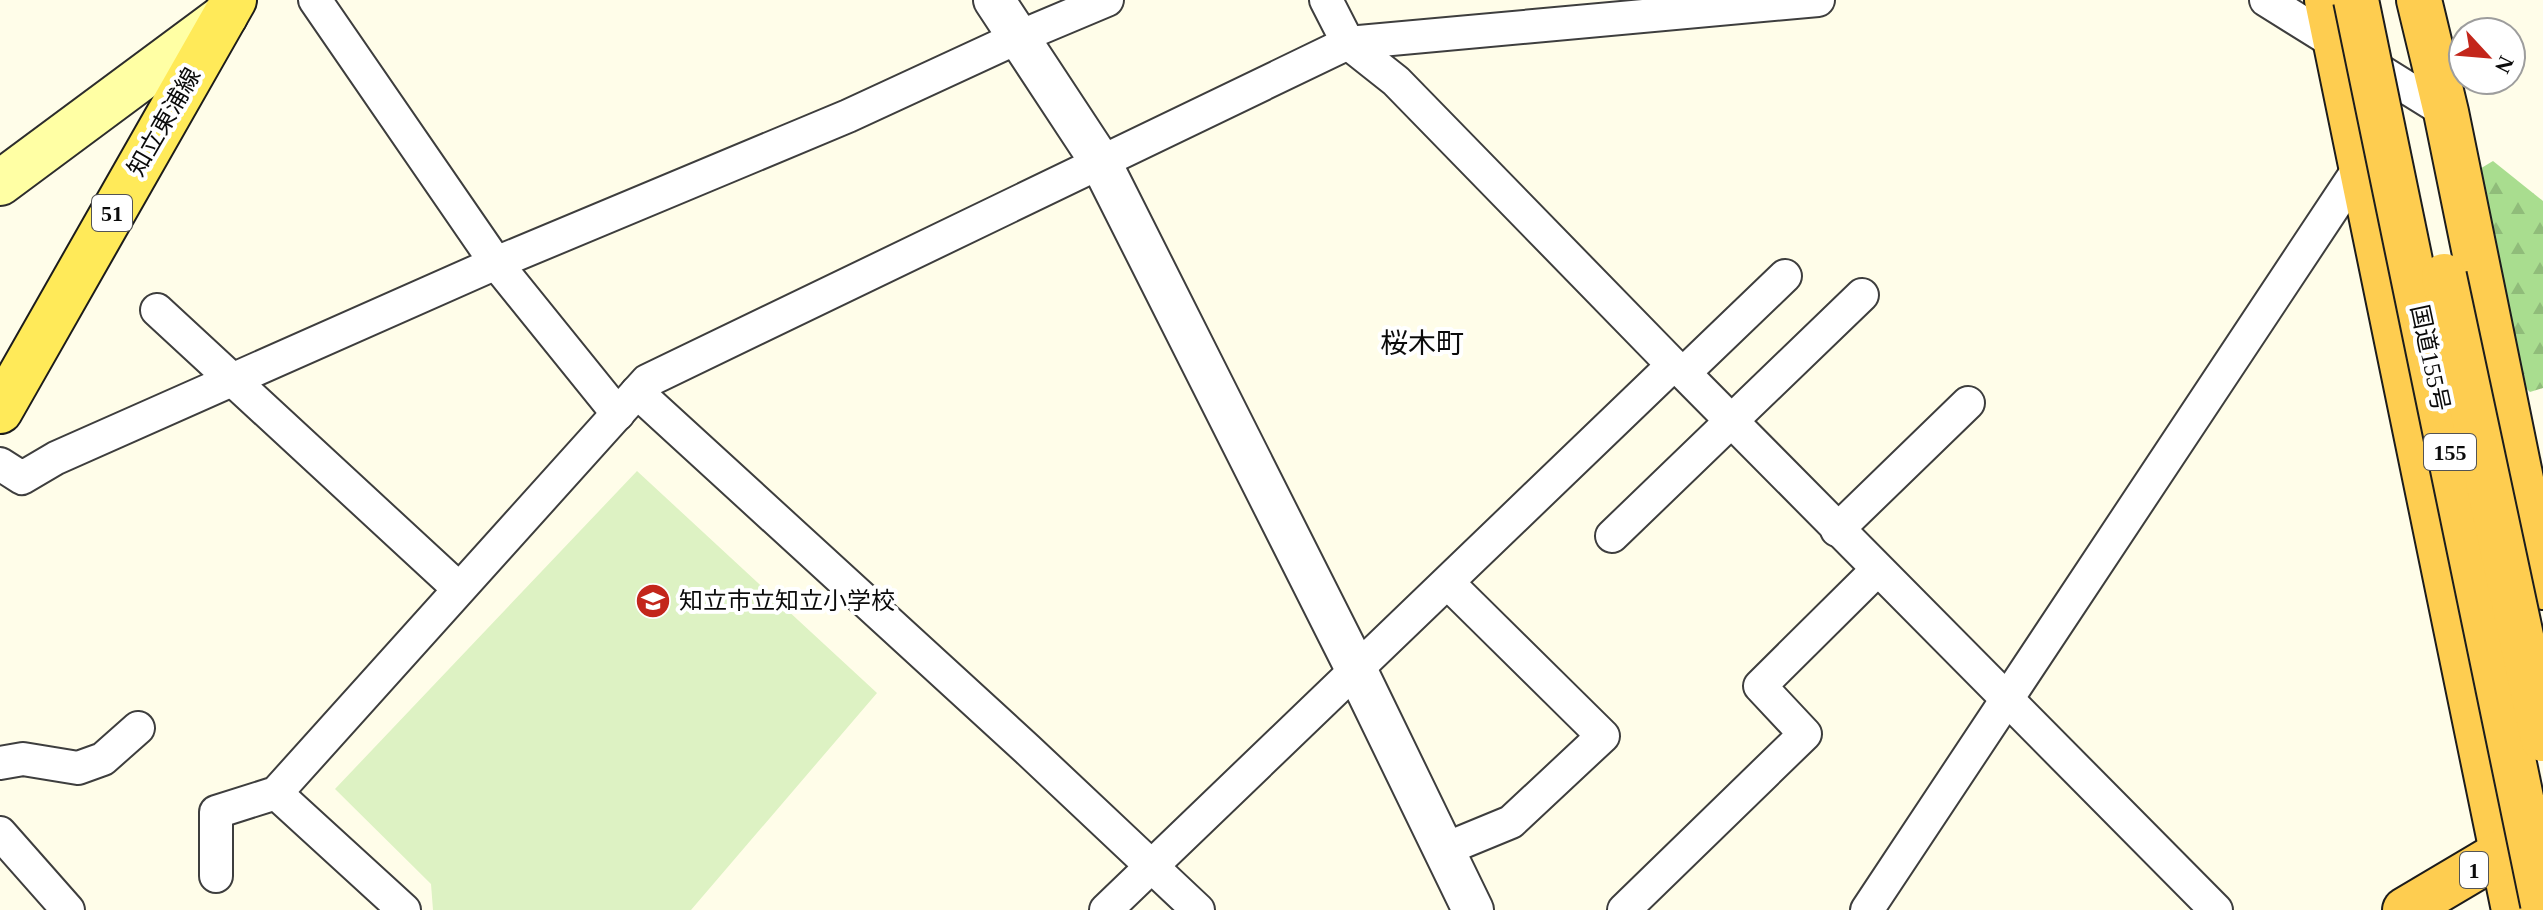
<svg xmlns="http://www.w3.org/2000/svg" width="2543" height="910" font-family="'Times New Roman','Noto Sans JP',serif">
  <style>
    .forest { fill: url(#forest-firs) }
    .pitch { fill: #ddf2c3 }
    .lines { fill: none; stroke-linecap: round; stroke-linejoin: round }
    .minor-casing { stroke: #3e3e3e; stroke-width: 36 }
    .tertiary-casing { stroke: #3e3e3e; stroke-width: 44 }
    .secondary-casing { stroke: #2d2d2d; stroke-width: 48 }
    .primary-casing { stroke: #1c1c1c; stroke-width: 48 }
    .trunk-casing { stroke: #1c1c1c; stroke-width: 48 }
    .minor { stroke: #fff; stroke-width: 32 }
    .tertiary { stroke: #fff; stroke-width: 40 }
    .secondary { stroke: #ffffa4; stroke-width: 44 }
    .primary { stroke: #ffea59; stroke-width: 44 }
    .trunk { stroke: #fecd50; stroke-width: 44 }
    .trunk-bridge-casing { stroke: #1c1c1c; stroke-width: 48; stroke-linecap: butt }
    .trunk-bridge { stroke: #fecd50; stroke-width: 44 }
    .labels { text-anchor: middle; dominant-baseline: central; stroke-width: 8; stroke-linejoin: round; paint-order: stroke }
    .shield { fill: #fff; stroke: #545454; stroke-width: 2 }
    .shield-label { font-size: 22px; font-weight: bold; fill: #0b0b0b }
    .street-label { font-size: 24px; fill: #0b0b0b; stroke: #fff }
    .poi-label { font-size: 24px; fill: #0b0b0b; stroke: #fff; text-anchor: start }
    .quarter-label { font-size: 28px; fill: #0b0b0b; stroke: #fff }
  </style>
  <defs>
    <pattern id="forest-firs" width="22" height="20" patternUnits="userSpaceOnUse" patternTransform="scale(2)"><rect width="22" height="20" fill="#a9dd8f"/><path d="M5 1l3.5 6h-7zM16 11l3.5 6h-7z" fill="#90bc7a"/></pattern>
  </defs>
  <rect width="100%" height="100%" fill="#fffde9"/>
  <path class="forest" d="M2493,161L2543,201V388L2530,392L2517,380L2473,173Z"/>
  <path class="pitch" d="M637,471L877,693L691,910H433L431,884L335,789Z"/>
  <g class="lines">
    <g class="minor-casing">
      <g id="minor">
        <path d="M315,0L496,263L618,414"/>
        <path d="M1326,0L1348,43L1396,81L1673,365L1684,373L2216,910"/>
        <path d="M2266,0L2446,112"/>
        <path d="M157,310L458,588"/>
        <path d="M1684,373L1785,276"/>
        <path d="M637,392L1027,749L1198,910"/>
        <path d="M0,464L22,478L56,458L496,263L848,116L1019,37L1107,0"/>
        <path d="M1837,530L1968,403"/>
        <path d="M1612,536L1862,295"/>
        <path d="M0,763L23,759L78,768L103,759L138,728"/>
        <path d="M276,793L404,910"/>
        <path d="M0,833L68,910"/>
        <path d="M1443,850L1511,822L1603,736L1448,583"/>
        <path d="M216,876V812L276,793L647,381L1348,43L1818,0"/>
        <path d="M1106,910L1673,365"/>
        <path d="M1624,910L1805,734L1760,686L1877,570"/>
        <path d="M1867,910L2362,164"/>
      </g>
    </g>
    <g class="tertiary-casing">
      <path id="tertiary" d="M994,0L1100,161L1356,669L1473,910"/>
    </g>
    <g class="secondary-casing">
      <path id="secondary" d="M0,183L225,16"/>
    </g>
    <g class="primary-casing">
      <path id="primary" d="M0,411L234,0"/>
    </g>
    <g class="trunk-casing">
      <g id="trunk">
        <path d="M2327,0L2514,910"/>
        <path d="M2419,0L2446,112L2543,587"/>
        <path d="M2405,910L2523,840"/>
      </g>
    </g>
    <use href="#minor" class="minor"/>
    <use href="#tertiary" class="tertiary"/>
    <use href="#secondary" class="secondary"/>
    <use href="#primary" class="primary"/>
    <use href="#trunk" class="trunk"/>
    <g class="trunk-bridge-casing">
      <g id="trunk-bridge">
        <path d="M2356,0L2543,904"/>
        <path d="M2444,276L2543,739"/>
      </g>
    </g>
    <use href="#trunk-bridge" class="trunk-bridge"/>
  </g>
  <defs>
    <g id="school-disc" transform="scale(1.8)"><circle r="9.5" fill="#c3261b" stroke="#fff"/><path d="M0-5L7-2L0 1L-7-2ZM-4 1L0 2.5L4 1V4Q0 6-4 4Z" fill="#fff"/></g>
  </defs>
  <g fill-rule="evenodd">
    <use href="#school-disc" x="653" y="601"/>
  </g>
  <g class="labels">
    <g class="shield">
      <rect x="92" y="195" width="40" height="36" rx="6"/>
      <rect x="2424" y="434" width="52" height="36" rx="6"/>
      <rect x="2460" y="852" width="28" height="36" rx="6"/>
    </g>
    <g class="shield-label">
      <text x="112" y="213">51</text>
      <text x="2450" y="452">155</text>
      <text x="2474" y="870">1</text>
    </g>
    <g class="street-label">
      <text transform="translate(164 122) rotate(-60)">知立東浦線</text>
      <text transform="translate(2430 358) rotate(78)">国道155号</text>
    </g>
    <g class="poi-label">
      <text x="679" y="601">知立市立知立小学校</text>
    </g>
    <g class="quarter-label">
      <text x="1422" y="343">桜木町</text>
    </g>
  </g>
  <g transform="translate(2487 56) rotate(116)"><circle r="38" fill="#ffffff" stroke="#9d9d9d" stroke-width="2"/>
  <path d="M0-6L14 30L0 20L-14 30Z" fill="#c3261b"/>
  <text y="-12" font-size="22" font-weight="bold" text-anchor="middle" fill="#0b0b0b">N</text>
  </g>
</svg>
